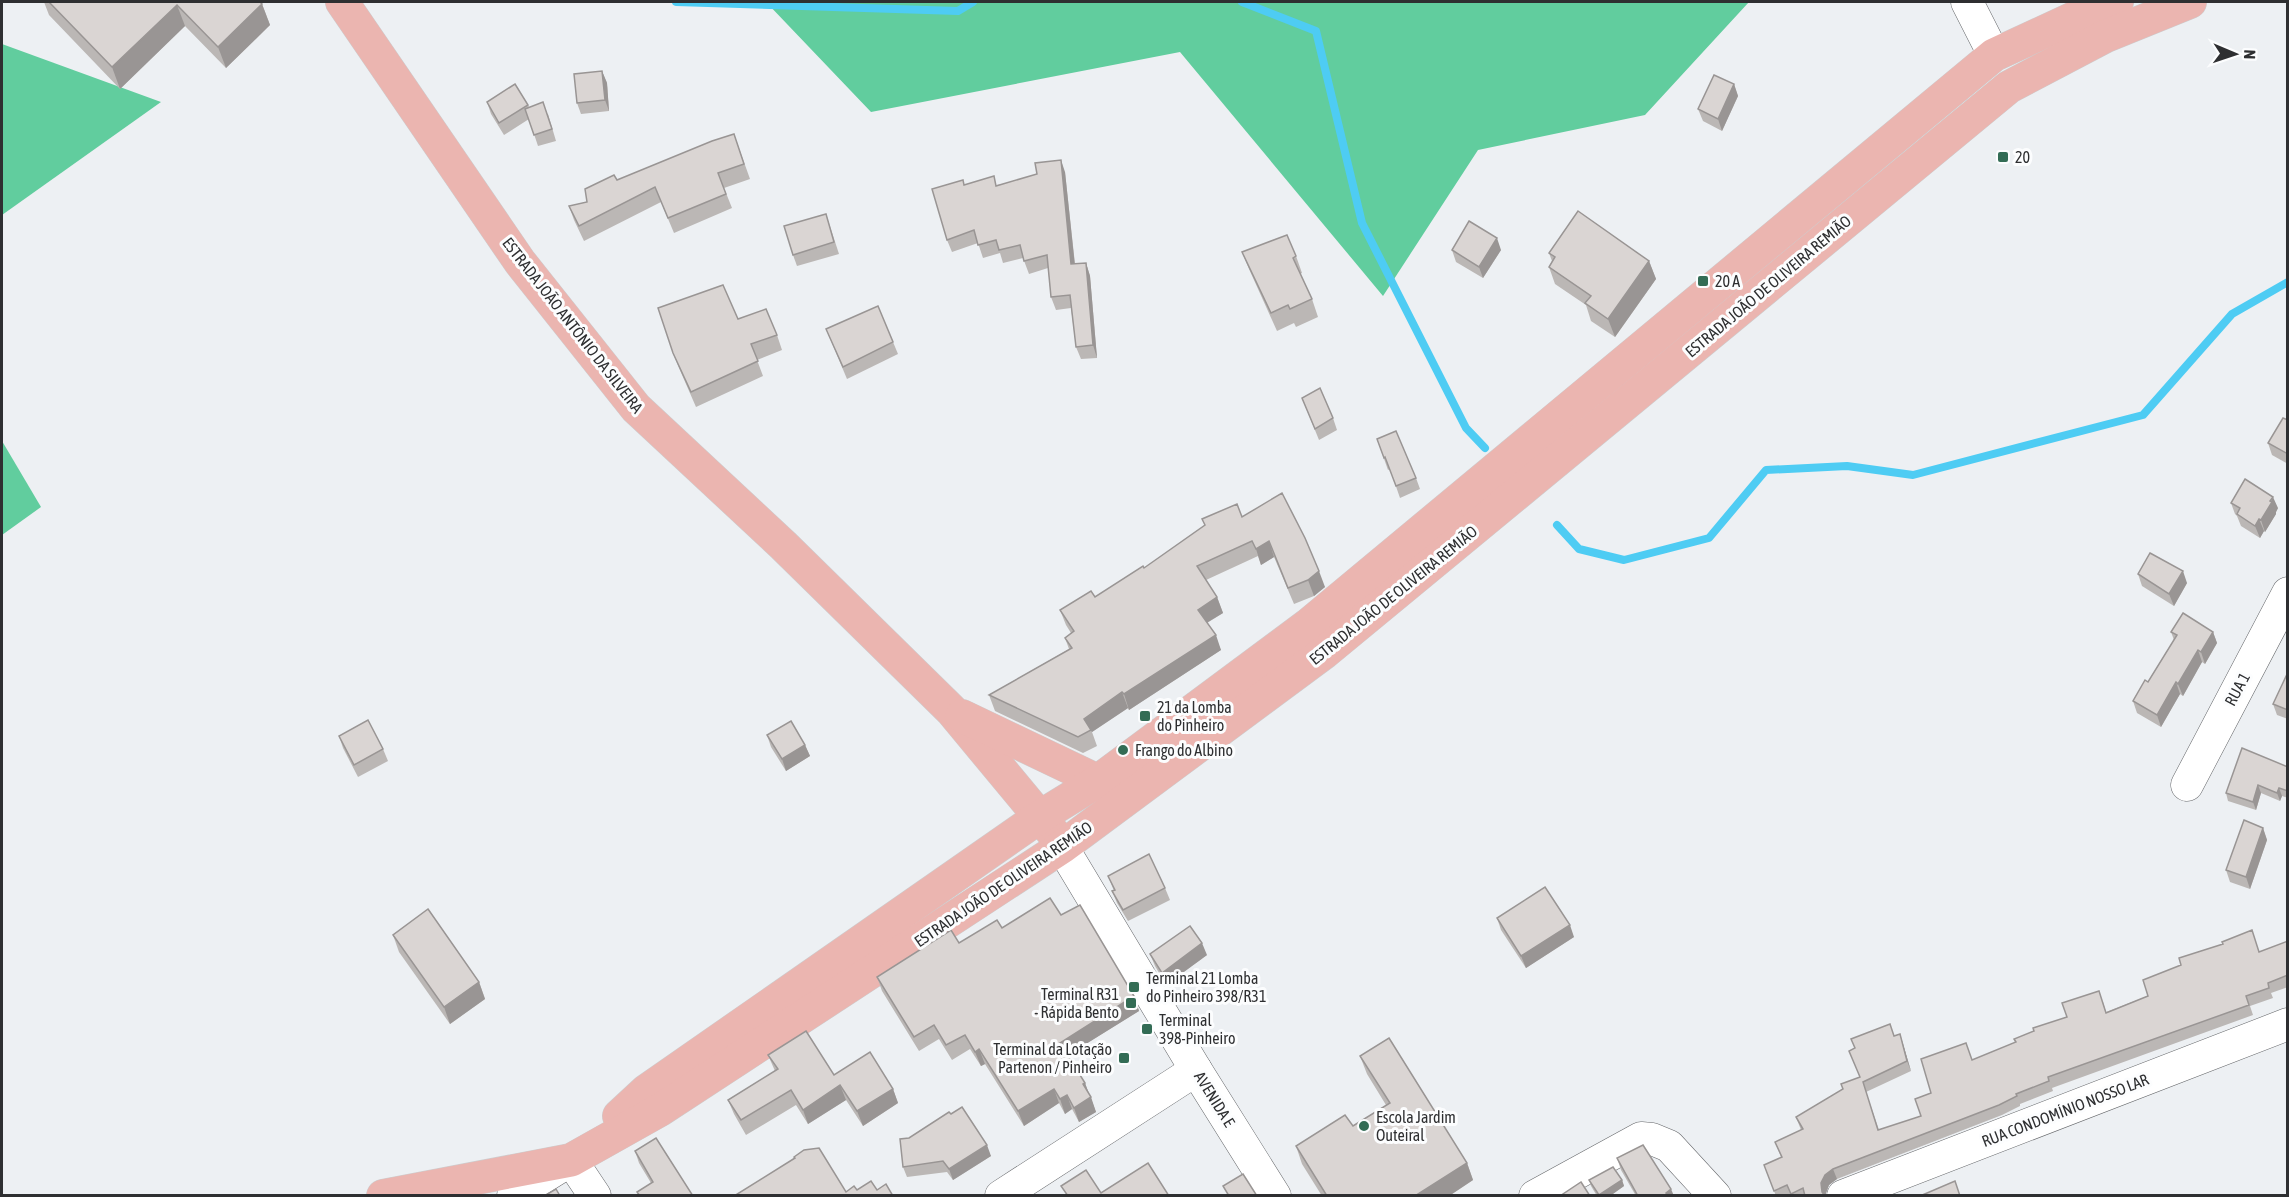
<svg xmlns="http://www.w3.org/2000/svg" width="2289" height="1197" font-family="'Asap Condensed',sans-serif">
  <style>
    .forest { fill: #61cd9e }
    .lines { fill: none; stroke-linecap: round; stroke-linejoin: round }
    .stream { stroke: #4eccf3; stroke-width: 8 }
    .minor-casing { stroke: #65676a; stroke-width: 33 }
    .major-casing { stroke: #cdcdce; stroke-width: 34 }
    .minor { stroke: #fff; stroke-width: 32 }
    .major { stroke: #ebb5b0; stroke-width: 33 }
    .wall { fill: #bbb7b5 }
    .shaded-wall { fill: #999594 }
    .building { fill: #dad5d3; stroke: #999594; stroke-width: 1.5 }
    .poi-dot { fill: #336c55; stroke: #fcfdfe; stroke-width: 2 }
    .labels { text-anchor: middle; dominant-baseline: central; stroke-width: 6; stroke-linejoin: round; paint-order: stroke }
    .poi-label { font-size: 16px; fill: #2e2f31; stroke: #fcfdfe; text-anchor: start }
    .street-label { font-size: 16px; fill: #2e2f31; stroke: #fcfdfe }
  </style>
  <rect width="100%" height="100%" fill="#edf0f3"/>
  <g class="forest">
    <path d="M766,2H1749L1645,115L1478,150L1383,296L1180,52L871,112Z"/>
    <path d="M2,44L161,102L2,215Z"/>
    <path d="M2,441L41,507L2,535Z"/>
  </g>
  <g class="lines">
    <g class="stream">
      <path d="M676,2L958,11L973,2"/>
      <path d="M1242,2L1316,31L1362,223L1466,428L1485,448"/>
      <path d="M1557,525L1579,549L1624,560L1709,538L1766,470L1847,466L1913,475L2143,415L2232,314L2288,282"/>
    </g>
    <g class="minor-casing">
      <g id="minor">
        <path d="M1967,2L1994,55"/>
        <path d="M2187,785L2288,593"/>
        <path d="M1062,847L1196,1070L1275,1196"/>
        <path d="M513,1196L571,1160L595,1196"/>
        <path d="M1001,1196L1196,1070"/>
        <path d="M1535,1196L1641,1138L1652,1139L1669,1146L1715,1196"/>
        <path d="M1843,1196L2288,1024"/>
      </g>
    </g>
    <g class="major-casing">
      <g id="major">
        <path d="M342,2L520,262L636,408L783,545L951,710L1054,834"/>
        <path d="M962,716L1098,781"/>
        <path d="M619,1116L646,1091L1041,816L1098,781L1308,625L1994,55L2089,11L2117,2"/>
        <path d="M383,1196L571,1160L660,1110L1062,847L1325,652L2009,87L2106,36L2190,2"/>
      </g>
    </g>
    <use href="#minor" class="minor"/>
    <use href="#major" class="major"/>
  </g>
  <g class="wall">
    <path d="M44,2H260L262,4L270,25L226,68L185,26L120,89L49,15Z"/>
    <path d="M602,71L607,83L609,111L581,114L577,103Z"/>
    <path d="M1734,84L1738,96L1722,131L1703,121L1698,109Z"/>
    <path d="M487,102L528,105L529,107L548,114L556,141L538,146L529,119L504,135L491,114Z"/>
    <path d="M734,134L750,179L724,188L732,208L674,233L661,202L584,241L574,220L569,206L587,202L617,180Z"/>
    <path d="M1065,172L1075,264L1086,263L1090,276L1097,358L1081,359L1076,347L1071,308L1056,310L1051,297L1048,268L1029,274L1023,258L1003,263L1000,253L983,258L978,243L952,252L947,240L965,184L997,185Z"/>
    <path d="M826,214L839,254L797,266L793,255Z"/>
    <path d="M1452,250H1501L1483,278L1456,262Z"/>
    <path d="M1242,252L1296,256L1302,273L1300,274L1312,299L1318,317L1296,327L1294,323L1277,331L1249,269Z"/>
    <path d="M1549,253L1649,261L1656,279L1615,337L1591,321L1586,305L1555,284L1549,267L1552,261Z"/>
    <path d="M738,319L777,335L782,350L757,360L763,376L696,407L679,368L673,353Z"/>
    <path d="M826,329L893,342L898,354L847,379Z"/>
    <path d="M1302,398L1333,418L1337,430L1319,440Z"/>
    <path d="M2288,420V464L2272,455L2268,443Z"/>
    <path d="M1377,439L1416,478L1420,489L1400,498L1390,469L1388,470Z"/>
    <path d="M2231,503L2278,508L2276,512V514L2265,532L2264,531L2260,538L2241,526L2237,516L2235,514Z"/>
    <path d="M1242,517L1325,587L1314,596L1294,604L1274,557L1261,565L1258,556L1206,580L1217,597L1223,613L1207,623L1221,650L1129,710L1128,708L1092,732L1097,746L1083,753L995,711L989,695L1069,649L1065,638L1071,633L1066,625L1060,610L1095,597L1144,568Z"/>
    <path d="M2138,574L2187,583L2174,606L2142,586Z"/>
    <path d="M2171,632H2213L2217,643L2205,664L2202,662L2183,696L2180,694L2161,727L2137,713L2133,701L2148,682L2174,640Z"/>
    <path d="M2288,672V719L2277,715L2273,704Z"/>
    <path d="M767,735L805,745L810,756L786,771L771,747Z"/>
    <path d="M339,736L383,749L388,761L358,777L343,748Z"/>
    <path d="M2288,767V798L2282,796L2280,801L2261,793L2256,810L2228,801L2226,793Z"/>
    <path d="M2263,828L2267,840L2250,889L2230,882L2226,870Z"/>
    <path d="M1108,876L1165,888L1170,900L1128,921L1117,903L1112,891H1114Z"/>
    <path d="M1061,915L1134,996L1139,1011L1068,1055L1085,1083L1096,1112L1079,1122L1072,1109L1065,1114L1059,1103L1024,1126L985,1064L981,1066L970,1049L952,1060L939,1039L919,1051L882,991L877,977L959,943L1002,928Z"/>
    <path d="M1497,918L1574,937L1526,968L1501,930Z"/>
    <path d="M2252,930L2259,952L2288,941V987L2271,993L2273,998L2250,1006L2253,1015L2052,1088L2053,1091L2020,1104V1106L2002,1115L1837,1179L1829,1185L1825,1196H1776L1764,1165L1781,1157L1775,1142L1801,1130L1796,1117L1843,1089L1860,1077L1855,1049L1851,1039L1894,1036L1900,1034L1903,1044L1911,1071L1866,1092L1879,1130L1921,1116L1931,1093L1972,1060L2016,1042L2067,1017L2103,1002L2106,1012L2148,996L2181,965L2223,944Z"/>
    <path d="M393,935L479,982L485,999L450,1024L399,952Z"/>
    <path d="M1150,954L1207,955L1166,985L1155,966Z"/>
    <path d="M768,1055L834,1075L893,1089L898,1103L863,1126L846,1100L808,1124L796,1105L746,1135L734,1114L728,1100L775,1071Z"/>
    <path d="M1360,1056L1467,1163L1473,1180L1449,1196H1322L1302,1164L1296,1146L1353,1126L1386,1105L1367,1074Z"/>
    <path d="M951,1114L991,1156L953,1180L947,1172L907,1177L903,1167L909,1138Z"/>
    <path d="M635,1151L693,1196H639L637,1192L651,1183L639,1163Z"/>
    <path d="M1617,1158L1674,1196H1636L1621,1170Z"/>
    <path d="M1589,1180H1622L1624,1186L1610,1196H1597L1591,1186Z"/>
  </g>
  <g class="shaded-wall">
    <path d="M262,4L270,25L226,68L218,47Z"/>
    <path d="M177,5L185,26L120,89L112,67Z"/>
    <path d="M602,71L607,83L609,111L605,100Z"/>
    <path d="M1734,84L1738,96L1722,131L1718,119Z"/>
    <path d="M1061,160L1065,172L1076,276L1071,264Z"/>
    <path d="M1497,238L1501,250L1483,278L1479,267Z"/>
    <path d="M1649,261L1656,279L1615,337L1608,319Z"/>
    <path d="M1086,263L1090,276L1097,358L1093,345Z"/>
    <path d="M2273,497L2278,508L2276,512V514L2265,532L2261,520Z"/>
    <path d="M2259,519L2264,531L2260,538L2255,526Z"/>
    <path d="M1269,541L1274,557L1261,565L1256,549Z"/>
    <path d="M1319,571L1325,587L1314,596L1308,580Z"/>
    <path d="M2183,571L2187,583L2174,606L2169,594Z"/>
    <path d="M1217,597L1223,613L1203,625L1198,610Z"/>
    <path d="M2213,632L2217,643L2205,664L2201,652Z"/>
    <path d="M1216,635L1221,650L1129,710L1124,694Z"/>
    <path d="M2198,650L2202,662L2183,696L2178,684Z"/>
    <path d="M2176,682L2180,694L2161,727L2157,715Z"/>
    <path d="M1122,692L1128,708L1092,732L1084,719Z"/>
    <path d="M805,745L810,756L786,771L782,759Z"/>
    <path d="M2258,785L2261,793L2256,810L2253,802Z"/>
    <path d="M2279,788L2282,796L2280,801L2277,793Z"/>
    <path d="M2263,828L2267,840L2250,889L2246,877Z"/>
    <path d="M1570,925L1574,937L1526,968L1521,956Z"/>
    <path d="M1202,943L1207,955L1166,985L1162,973Z"/>
    <path d="M479,982L485,999L450,1024L444,1007Z"/>
    <path d="M1134,996L1139,1011L1065,1057L1060,1043Z"/>
    <path d="M1900,1034L1903,1044L1911,1071L1907,1061Z"/>
    <path d="M979,1049L985,1064L981,1066L975,1052Z"/>
    <path d="M1085,1083L1090,1097L1083,1084Z"/>
    <path d="M840,1085L846,1100L808,1124L803,1110Z"/>
    <path d="M893,1089L898,1103L863,1126L857,1111Z"/>
    <path d="M1054,1089L1059,1103L1024,1126L1018,1111Z"/>
    <path d="M1067,1095L1072,1109L1065,1114L1060,1099Z"/>
    <path d="M1091,1097L1096,1112L1079,1122L1074,1108Z"/>
    <path d="M987,1145L991,1156L953,1180L949,1169Z"/>
    <path d="M1467,1163L1473,1180L1449,1196H1415Z"/>
    <path d="M1833,1169L1837,1179L1829,1185L1825,1196L1822,1192L1821,1183L1825,1175Z"/>
    <path d="M1622,1180L1624,1186L1610,1196L1599,1195Z"/>
    <path d="M1671,1189L1674,1196H1666V1193Z"/>
  </g>
  <g class="building">
    <path d="M49,2H260L262,4L218,47L177,5L112,67Z"/>
    <path d="M602,71L605,100L577,103L574,74Z"/>
    <path d="M1714,75L1734,84L1718,119L1698,109Z"/>
    <path d="M515,84L528,105L499,123L487,102Z"/>
    <path d="M543,102L552,129L534,135L525,109Z"/>
    <path d="M734,134L744,164L718,173L726,194L668,218L655,187L579,226L569,206L587,202L585,189L614,175L617,180L712,141Z"/>
    <path d="M1061,160L1071,264L1086,263L1093,345L1076,347L1070,295L1051,297L1047,255L1024,261L1020,245L999,250L996,240L978,245L974,230L947,240L932,189L963,180L964,185L994,176L996,186L1037,174L1035,163Z"/>
    <path d="M1578,211L1649,261L1608,319L1585,303L1591,296L1549,267L1555,257L1549,253Z"/>
    <path d="M826,214L834,242L793,255L784,226Z"/>
    <path d="M1469,221L1497,238L1479,267L1452,250Z"/>
    <path d="M1287,235L1296,256L1293,258L1312,299L1290,309L1288,305L1271,313L1242,252Z"/>
    <path d="M723,285L738,319L766,309L777,335L751,344L758,361L691,392L673,353L658,308Z"/>
    <path d="M878,306L893,342L843,367L826,329Z"/>
    <path d="M1320,388L1333,418L1315,429L1302,398Z"/>
    <path d="M2283,418L2288,420V454L2268,443Z"/>
    <path d="M1396,431L1416,478L1396,486L1385,457L1384,458L1377,439Z"/>
    <path d="M2245,479L2273,497L2270,501L2272,502L2261,520L2259,519L2255,526L2237,514L2240,508L2231,503Z"/>
    <path d="M1282,493L1305,538L1319,571L1308,580L1288,588L1269,541L1256,549L1252,541L1197,566L1217,597L1198,610L1216,635L1124,694L1122,692L1084,719L1091,730L1078,737L989,695L1072,648L1065,638L1074,631L1060,610L1091,591L1095,597L1143,566L1144,568L1205,525L1202,519L1237,504L1242,517Z"/>
    <path d="M2150,553L2183,571L2169,594L2138,574Z"/>
    <path d="M2183,613L2213,632L2201,652L2198,650L2178,684L2176,682L2157,715L2133,701L2145,680L2148,682L2177,635L2171,632Z"/>
    <path d="M2288,672V710L2273,704Z"/>
    <path d="M368,720L383,749L354,765L339,736Z"/>
    <path d="M791,721L805,745L782,759L767,735Z"/>
    <path d="M2242,748L2288,767V791L2279,788L2277,793L2258,785L2253,802L2226,793Z"/>
    <path d="M2244,820L2263,828L2246,877L2226,870Z"/>
    <path d="M1149,854L1165,888L1123,910L1112,891L1115,890L1108,876Z"/>
    <path d="M1545,887L1570,925L1521,956L1497,918Z"/>
    <path d="M1050,898L1061,915L1080,905L1134,996L1060,1043L1085,1083L1083,1084L1091,1097L1074,1108L1067,1095L1060,1099L1054,1089L1018,1111L979,1049L975,1052L965,1035L946,1045L934,1025L914,1037L877,977L951,930L959,943L997,920L1002,928Z"/>
    <path d="M428,909L479,982L444,1007L393,935Z"/>
    <path d="M1190,926L1202,943L1162,973L1150,954Z"/>
    <path d="M2252,930L2259,952L2288,941V975L2268,983L2269,988L2246,996L2249,1005L2048,1077L2049,1081L2016,1094L2017,1096L1999,1105L1833,1169L1825,1175L1821,1183L1822,1192L1825,1196H1805L1803,1188L1791,1194L1787,1185L1774,1191L1764,1165L1782,1157L1775,1142L1803,1129L1796,1117L1843,1089L1841,1084L1860,1077L1849,1051L1855,1048L1851,1039L1890,1024L1894,1036L1900,1034L1907,1061L1863,1082L1878,1130L1921,1116L1915,1099L1931,1093L1921,1059L1966,1043L1972,1060L2016,1042L2014,1039L2034,1031L2033,1028L2067,1017L2062,1003L2099,991L2106,1013L2148,996L2143,980L2181,965L2179,958L2223,944L2222,942Z"/>
    <path d="M806,1031L834,1075L870,1052L893,1089L857,1111L840,1085L803,1110L791,1090L741,1120L728,1100L778,1069L768,1055Z"/>
    <path d="M1389,1038L1467,1163L1415,1196H1327L1296,1146L1345,1115L1353,1126L1390,1103L1360,1056Z"/>
    <path d="M962,1107L987,1145L949,1169L943,1161L903,1167L900,1139L909,1138L949,1112L951,1114Z"/>
    <path d="M656,1138L693,1196H640L637,1192L653,1182L635,1151Z"/>
    <path d="M1643,1145L1671,1189L1666,1193L1667,1196H1638L1617,1158Z"/>
    <path d="M819,1148L846,1192L854,1186L857,1190L871,1181L877,1190L886,1184L893,1196H734L795,1158L794,1157L804,1150Z"/>
    <path d="M1148,1163L1169,1196H1068L1061,1186L1086,1170L1101,1193Z"/>
    <path d="M1613,1167L1622,1180L1599,1195L1589,1180Z"/>
    <path d="M1243,1174L1257,1196H1229L1223,1186Z"/>
    <path d="M1955,1181L1960,1196H1920Z"/>
    <path d="M1581,1182L1590,1196H1560Z"/>
    <path d="M556,1189L560,1196H544Z"/>
  </g>
  <g class="poi-dot">
    <rect x="1997" y="151" width="12" height="12" rx="3"/>
    <rect x="1697" y="275" width="12" height="12" rx="3"/>
    <rect x="1139" y="710" width="12" height="12" rx="3"/>
    <circle cx="1123" cy="750" r="6"/>
    <rect x="1128" y="981" width="12" height="12" rx="3"/>
    <rect x="1125" y="997" width="12" height="12" rx="3"/>
    <rect x="1141" y="1023" width="12" height="12" rx="3"/>
    <rect x="1118" y="1052" width="12" height="12" rx="3"/>
    <circle cx="1364" cy="1126" r="6"/>
  </g>
  <g class="labels">
    <g class="poi-label">
      <text x="2015" y="157">20</text>
      <text x="1715" y="281">20 A</text>
      <text x="1157" y="707">21 da Lomba<tspan x="1157" dy="18">do Pinheiro</tspan></text>
      <text x="1135" y="750">Frango do Albino</text>
      <text x="1146" y="978">Terminal 21 Lomba<tspan x="1146" dy="18">do Pinheiro 398/R31</tspan></text>
      <text x="1119" y="994" text-anchor="end">Terminal R31<tspan x="1119" dy="18">- Rápida Bento</tspan></text>
      <text x="1159" y="1020">Terminal<tspan x="1159" dy="18">398-Pinheiro</tspan></text>
      <text x="1112" y="1049" text-anchor="end">Terminal da Lotação<tspan x="1112" dy="18">Partenon / Pinheiro</tspan></text>
      <text x="1376" y="1117">Escola Jardim<tspan x="1376" dy="18">Outeiral</tspan></text>
    </g>
    <g class="street-label">
      <text transform="translate(1768 286) rotate(-40)">ESTRADA JOÃO DE OLIVEIRA REMIÃO</text>
      <text transform="translate(573 325) rotate(52)">ESTRADA JOÃO ANTÔNIO DA SILVEIRA</text>
      <text transform="translate(1393 595) rotate(-39)">ESTRADA JOÃO DE OLIVEIRA REMIÃO</text>
      <text transform="translate(2237 689) rotate(-62)">RUA 1</text>
      <text transform="translate(1003 884) rotate(-34)">ESTRADA JOÃO DE OLIVEIRA REMIÃO</text>
      <text transform="translate(1215 1099) rotate(58)">AVENIDA E</text>
      <text transform="translate(2065 1110) rotate(-21)">RUA CONDOMÍNIO NOSSO LAR</text>
    </g>
  </g>
  <rect width="2289" height="1197" fill="none" stroke="#2e2f31" stroke-width="6"/>
  <g transform="translate(2235 54) rotate(92)" stroke="#fcfdfe" stroke-width="4.5" paint-order="stroke">
  <path d="M0-4.5L10 22L0 15L-10 22Z" fill="#2e2f31"/>
  <text y="-9" font-size="16" font-weight="bold" text-anchor="middle" fill="#2e2f31">N</text>
  </g>
</svg>
